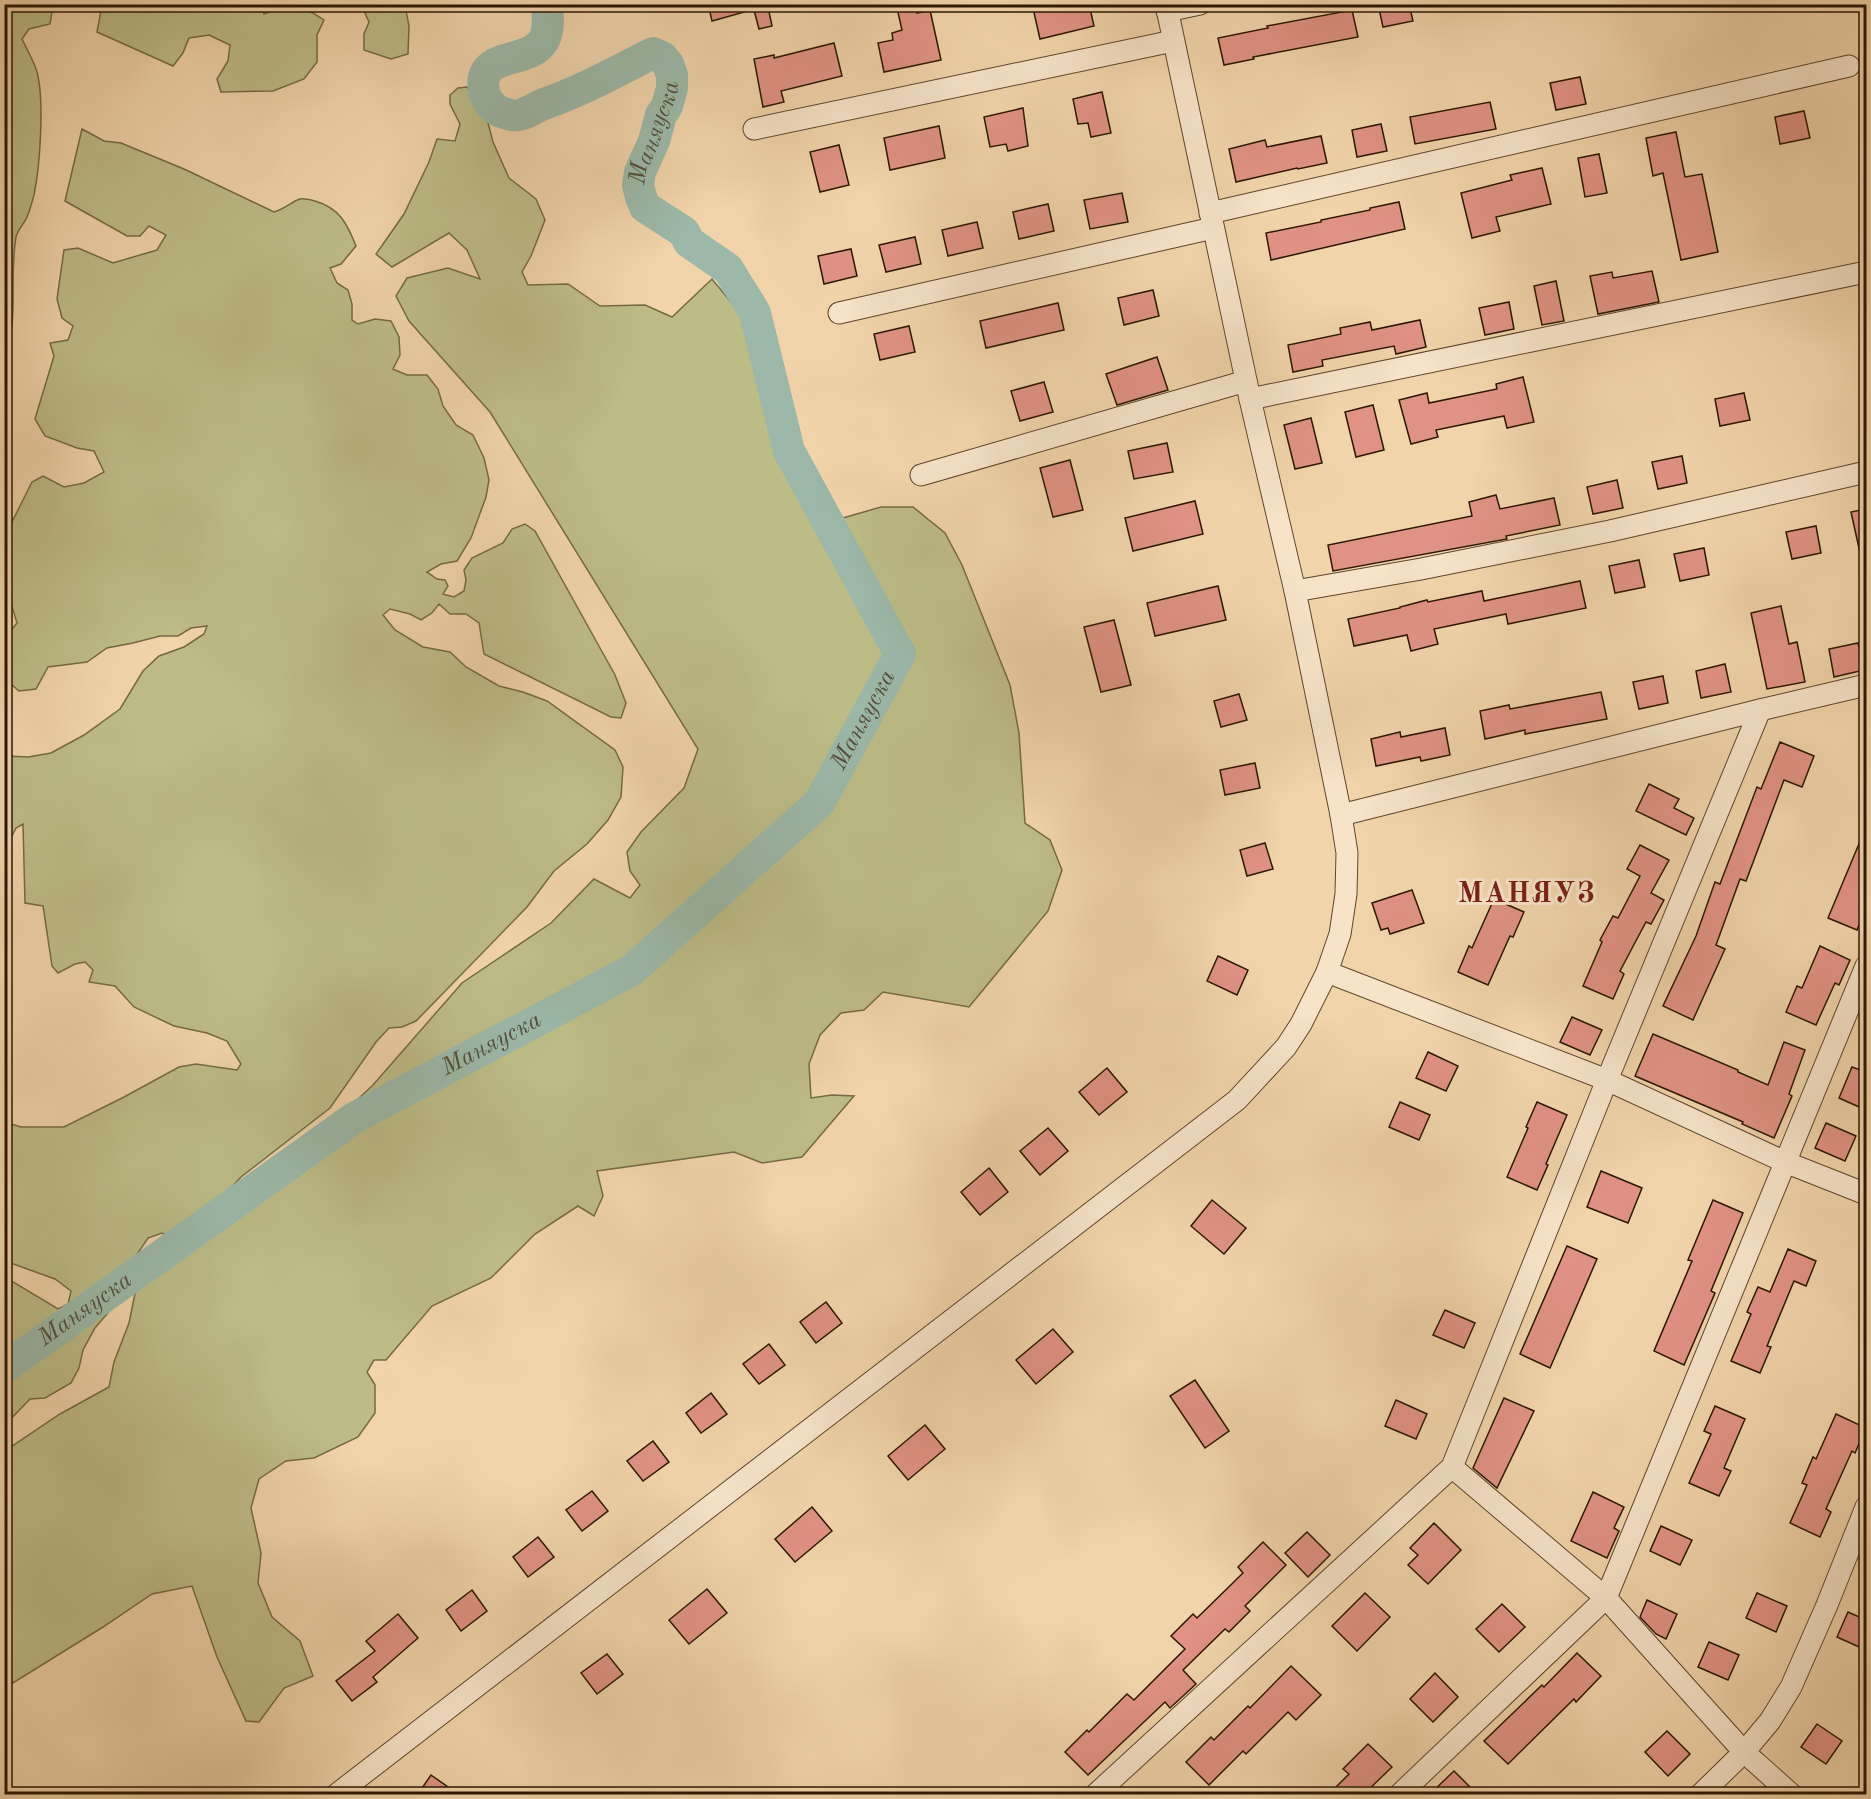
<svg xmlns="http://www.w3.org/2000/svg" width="1871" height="1799" font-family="'Old Standard TT',serif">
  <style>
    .green { fill: #bdbc87; stroke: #746a44; stroke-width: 1.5 }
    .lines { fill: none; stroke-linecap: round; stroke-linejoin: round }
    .river { stroke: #9bb8a8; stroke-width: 32 }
    .building { fill: #e09284; stroke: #2a1702; stroke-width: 1.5 }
    .minor-casing { stroke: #5c462c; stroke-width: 23 }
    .minor { stroke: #f6e3c8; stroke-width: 21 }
    .labels { text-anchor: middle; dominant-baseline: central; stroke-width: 6; stroke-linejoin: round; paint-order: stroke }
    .water-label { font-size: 24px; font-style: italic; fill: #524f3c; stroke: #f6e3c8 }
    .district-label { font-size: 28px; font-weight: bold; letter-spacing: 1.5px; fill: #7a1f14; stroke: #f6e3c8 }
  </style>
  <rect width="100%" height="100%" fill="#f1d4aa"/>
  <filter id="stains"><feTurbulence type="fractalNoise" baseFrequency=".00333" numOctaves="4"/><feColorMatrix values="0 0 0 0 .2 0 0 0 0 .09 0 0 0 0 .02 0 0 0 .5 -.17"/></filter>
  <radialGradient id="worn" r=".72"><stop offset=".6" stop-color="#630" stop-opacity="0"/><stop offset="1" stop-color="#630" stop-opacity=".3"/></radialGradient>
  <g class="green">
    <path d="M5,4L53,5L50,24L29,29L22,39C27,50 36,64 38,76C44,105 40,166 34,195C32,202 30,210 27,217C24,224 18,229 16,237C9,278 19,319 5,359Z"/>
    <path d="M102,5H261L264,14C293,3 299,3 324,20L317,35V62L304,79L273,91L221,92L217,79L228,61L230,45L209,35L189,38L183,53L173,66L97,32Z"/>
    <path d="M347,5H405L409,26L408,54L391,59L364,50V34L369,22L363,9Z"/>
    <path d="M467,87L486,115L493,142L509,178L536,199L545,220L531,256L522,272L528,285L568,284L600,306L645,305L672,317L712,279L744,318L781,449L822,524L881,507H913L945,533L962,565L1010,685L1019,733L1025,823L1050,840L1062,870L1048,911L969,1007L883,992L864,1010L841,1013L820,1035L809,1064L811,1098L832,1095L854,1096L802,1157L762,1163L734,1152L597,1171L603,1196L594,1216L578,1206L535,1234L491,1278L432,1306L386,1360H374L367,1372L375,1385V1413L358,1437L314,1458L286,1461L259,1479L251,1508L261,1553L258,1583L272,1617L300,1641L313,1676L284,1688L259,1722L246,1721L217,1657L192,1586L152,1594L103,1627L5,1688V1451L60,1414L109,1387L114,1362L129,1323L137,1284L245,1194L316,1138L373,1085L462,983L551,923L594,879L630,898L640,885L630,871L627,852L641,832L684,788L698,749L490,412L409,321L396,296L407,278L448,268L480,279L467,250L449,233L392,267L376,254L404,214L429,162L437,139L455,141L460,124L450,104V95L458,88Z"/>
    <path d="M82,129L104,141L121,143L184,169L274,212C284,209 293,201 300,199C304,198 311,200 315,201C339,208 347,223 356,246L341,264L330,268L337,283L348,290L352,304V320L358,324L375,319L391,321L399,337L400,355L393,369L407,375H427L438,389L443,406L456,425L473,435L484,458L489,480L486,497L471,538L457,561L441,564L427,572L437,579L445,580L448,586L443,594L454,597L464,591L466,580L464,570L472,558L503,543L512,529L525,524L535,531L615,675L626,703L621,718L611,717L484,654L479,623L466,614H450L439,604L432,613L421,620L410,614L390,609L383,615L395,630L423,647L450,652L466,667L499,686L523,692L547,701L615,750L623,767L621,797L608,820L587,844L554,871L527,907L416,1021L402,1027L389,1028L376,1042L330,1108L241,1177L211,1209L171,1238L162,1233L148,1238L129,1266L112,1308L95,1328L83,1350L79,1368L71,1383L45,1398L30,1399L5,1425V1277L58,1309L68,1304L71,1291L55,1279L5,1261V1122L21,1127H64L124,1097L179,1067L196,1064L237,1070L241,1064L227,1041L207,1033L174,1026L134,1007L115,986L89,982L93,970L85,962L75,964L58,973L52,966L43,906L25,903L23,824L16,828L11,838L5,835L4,760L6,756L28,757L51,753L84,735L120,709L143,671L159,656L184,647L204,634L207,626L191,628L178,636H160L133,643L107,648L87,662L48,667L36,689L19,691L5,679V638L17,623L5,583V562L12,522L32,482L43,476L64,487L84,483L104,472L94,451L77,448L45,436L35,419L54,356L50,343L68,340L73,326L62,318L57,299L64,250L78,248L113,263L157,250L166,235L149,226L140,236H127L65,201Z"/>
  </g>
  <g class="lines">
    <path class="river" id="s1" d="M4,1368L354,1118L632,970L819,803L900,654L789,451L755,313L728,269L689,242L684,232L645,207L641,197L638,185L640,172L654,141L661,115L667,106L672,88V75L668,64L662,57L653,53C617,71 582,91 544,104C536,107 528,113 519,115C514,116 506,114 501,112C493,109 486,100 484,92C477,51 523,65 541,44C550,34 548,17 547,4"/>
  </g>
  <g class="building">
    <path d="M708,4H755V9L712,21Z"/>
    <path d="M896,4H916L917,13L930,10L941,60L884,72L878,43L893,40L892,33L902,30Z"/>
    <path d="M1032,4H1089L1094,26L1040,39Z"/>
    <path d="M1378,4H1409L1413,21L1383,27Z"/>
    <path d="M768,7L772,26L759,29L754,10Z"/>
    <path d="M1352,10L1358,37L1253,57L1254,59L1224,65L1218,38L1268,28L1267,26Z"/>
    <path d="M834,43L842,76L781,91L784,102L763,107L754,59L774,55V58Z"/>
    <path d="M1580,77L1586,104L1556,110L1550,83Z"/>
    <path d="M1102,92L1111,133L1091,137L1088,123L1078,124L1073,99Z"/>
    <path d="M1490,102L1496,129L1415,144L1410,117Z"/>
    <path d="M1023,108L1028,146L1008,151L1006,144L990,147L984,117Z"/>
    <path d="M1804,111L1810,138L1780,144L1775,117Z"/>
    <path d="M1381,124L1387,151L1357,157L1352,130Z"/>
    <path d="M939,126L945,158L890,170L884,138Z"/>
    <path d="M1676,132L1685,177L1702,174L1718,252L1681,260L1663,173L1653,176L1646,138Z"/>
    <path d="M1321,136L1327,163L1298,169L1297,168L1236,182L1229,149L1265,140L1267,147Z"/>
    <path d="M839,145L849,185L820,192L810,152Z"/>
    <path d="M1599,154L1607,193L1585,197L1578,158Z"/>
    <path d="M1542,168L1551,204L1496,217L1500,231L1472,238L1461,193L1512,180L1510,175Z"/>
    <path d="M1122,193L1128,222L1090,229L1084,200Z"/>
    <path d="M1399,202L1405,229L1271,260L1266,233L1321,222V220L1370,210V208Z"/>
    <path d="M1048,204L1054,231L1019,239L1013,212Z"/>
    <path d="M977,222L983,248L948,256L942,230Z"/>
    <path d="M915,237L921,264L886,272L879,245Z"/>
    <path d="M851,249L857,276L824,284L818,256Z"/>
    <path d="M1652,271L1659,302L1598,314L1590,276L1612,272L1613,278Z"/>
    <path d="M1556,281L1564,321L1542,325L1534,286Z"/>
    <path d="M1153,290L1159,316L1124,325L1118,298Z"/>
    <path d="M1509,302L1514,329L1485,335L1479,308Z"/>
    <path d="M1058,303L1064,330L986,348L980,321Z"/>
    <path d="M1420,320L1426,347L1396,354L1394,346L1322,360L1323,366L1293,372L1288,345L1341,334L1340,328L1370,322L1372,330Z"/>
    <path d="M909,326L915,352L880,360L874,334Z"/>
    <path d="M1157,357L1168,390L1117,405L1106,374Z"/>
    <path d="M1523,377L1534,422L1507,428L1504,416L1436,430L1438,437L1411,444L1399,400L1427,393L1429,403L1497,389L1496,384Z"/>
    <path d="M1044,382L1053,412L1020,421L1011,391Z"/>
    <path d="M1744,393L1750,420L1720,426L1715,399Z"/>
    <path d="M1373,405L1384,450L1356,457L1345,412Z"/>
    <path d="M1311,418L1322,463L1295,469L1284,425Z"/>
    <path d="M1167,443L1173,472L1134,479L1128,451Z"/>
    <path d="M1682,456L1687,483L1658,489L1652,462Z"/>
    <path d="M1070,460L1083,510L1053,517L1040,468Z"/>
    <path d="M1617,480L1623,508L1593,514L1587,487Z"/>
    <path d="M1496,495L1500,509L1554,498L1560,525L1506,536L1507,539L1333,571L1328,545L1472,516L1469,502Z"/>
    <path d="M1195,501L1203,534L1133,551L1125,518Z"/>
    <path d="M1866,509V552L1860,553L1851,512Z"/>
    <path d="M1816,526L1821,553L1792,559L1786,532Z"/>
    <path d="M1704,548L1709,575L1680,581L1674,554Z"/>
    <path d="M1639,560L1645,587L1615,593L1609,566Z"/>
    <path d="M1580,581L1586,608L1508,624L1506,614L1434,629L1438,644L1411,651L1407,635L1354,646L1348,619L1400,608V607L1427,600L1428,602L1482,591L1484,601Z"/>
    <path d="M1218,586L1226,620L1155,636L1147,603Z"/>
    <path d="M1781,606L1789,644L1797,642L1805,682L1767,689L1751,613Z"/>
    <path d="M1114,620L1131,685L1101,692L1084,627Z"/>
    <path d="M1858,643L1864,670L1834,677L1829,649Z"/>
    <path d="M1725,664L1731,692L1701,698L1696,671Z"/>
    <path d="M1663,676L1668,703L1639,709L1633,682Z"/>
    <path d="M1601,692L1607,719L1525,734V730L1485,739L1480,711L1509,705L1510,709Z"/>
    <path d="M1239,694L1247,720L1221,727L1214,701Z"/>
    <path d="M1445,728L1450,755L1421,761L1420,757L1376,766L1371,739L1400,732L1401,737Z"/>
    <path d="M1780,742L1814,756L1802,787L1784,780L1746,881L1740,879L1716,945L1725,949L1693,1020L1663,1006L1696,936L1715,882L1720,884L1757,787L1761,789Z"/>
    <path d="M1255,763L1260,788L1225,795L1220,770Z"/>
    <path d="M1649,784L1679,799L1674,808L1694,818L1686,835L1636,811Z"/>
    <path d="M1866,827V908L1857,930L1828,918Z"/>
    <path d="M1265,843L1273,869L1247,876L1240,850Z"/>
    <path d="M1640,845L1669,860L1651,893L1664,900L1651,924L1646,922L1620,971L1624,974L1613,999L1583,986L1602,942L1600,940L1613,916L1618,918L1640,876L1627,869Z"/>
    <path d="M1412,890L1424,923L1390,934L1388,928L1381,930L1372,903Z"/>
    <path d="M1494,899L1524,912L1513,937L1510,936L1488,985L1458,972L1469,946L1472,948Z"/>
    <path d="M1820,946L1850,960L1839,985L1835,983L1816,1025L1786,1012L1797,986L1802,988Z"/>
    <path d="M1218,956L1248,970L1237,995L1207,981Z"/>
    <path d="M1572,1017L1602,1030L1590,1055L1560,1042Z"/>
    <path d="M1653,1034L1738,1070V1072L1768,1085L1784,1042L1805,1050L1789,1094L1792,1096L1774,1138L1742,1124L1743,1122L1635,1076Z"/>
    <path d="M1428,1052L1458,1066L1446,1091L1416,1078Z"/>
    <path d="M1852,1067L1866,1072V1110L1839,1098Z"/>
    <path d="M1107,1068L1127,1092L1099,1115L1079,1092Z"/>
    <path d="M1400,1102L1430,1115L1419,1140L1389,1127Z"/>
    <path d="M1537,1102L1567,1115L1546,1164L1548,1165L1537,1190L1507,1177L1528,1128L1526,1127Z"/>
    <path d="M1826,1123L1856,1136L1845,1161L1815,1148Z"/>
    <path d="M1048,1128L1068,1151L1040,1175L1020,1151Z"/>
    <path d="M989,1168L1008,1192L980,1215L961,1192Z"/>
    <path d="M1601,1171L1642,1188L1628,1223L1587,1207Z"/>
    <path d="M1212,1200L1246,1228L1224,1254L1191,1226Z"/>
    <path d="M1713,1200L1743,1213L1711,1291L1715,1293L1684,1365L1654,1351L1692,1261L1688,1260Z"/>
    <path d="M1567,1246L1597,1259L1550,1368L1520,1354Z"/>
    <path d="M1788,1249L1816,1261L1806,1286L1794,1281L1767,1346L1771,1347L1760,1373L1731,1361L1751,1314L1747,1312L1758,1287L1770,1292Z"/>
    <path d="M826,1302L842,1323L816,1343L800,1322Z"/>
    <path d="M1445,1310L1475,1323L1464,1348L1433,1335Z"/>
    <path d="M1053,1329L1073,1352L1036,1384L1016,1360Z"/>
    <path d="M769,1344L785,1365L759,1384L743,1364Z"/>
    <path d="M1195,1380L1229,1431L1205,1448L1170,1396Z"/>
    <path d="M711,1393L727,1414L701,1433L686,1413Z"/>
    <path d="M1504,1398L1534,1411L1497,1488L1473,1468Z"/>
    <path d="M1396,1400L1427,1414L1416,1439L1385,1426Z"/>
    <path d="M1715,1406L1745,1419L1724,1468L1731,1471L1719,1496L1689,1483L1711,1434L1704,1431Z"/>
    <path d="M1836,1414L1866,1428L1855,1453L1852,1451L1826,1509L1831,1512L1820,1537L1790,1523L1807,1485L1802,1483L1813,1457L1816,1459Z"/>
    <path d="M925,1425L945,1449L908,1480L888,1456Z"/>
    <path d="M653,1441L669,1462L643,1481L627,1461Z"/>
    <path d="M592,1491L608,1511L582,1531L566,1510Z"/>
    <path d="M1593,1492L1624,1507L1614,1528L1619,1531L1607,1558L1571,1541Z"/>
    <path d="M812,1507L832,1531L795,1562L775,1539Z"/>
    <path d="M1434,1523L1461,1550L1428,1584L1408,1565L1418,1555L1410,1548Z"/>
    <path d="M1661,1526L1692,1540L1680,1565L1650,1551Z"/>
    <path d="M1307,1532L1330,1555L1308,1577L1285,1553Z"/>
    <path d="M538,1537L554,1557L528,1577L513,1557Z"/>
    <path d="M1263,1542L1286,1565L1245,1606L1250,1611L1229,1632L1225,1629L1183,1670L1196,1684L1170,1708L1165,1702L1088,1775L1065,1752L1087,1730L1089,1732L1127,1694L1134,1700L1185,1649L1171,1636L1193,1614L1197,1618L1243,1573L1238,1567Z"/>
    <path d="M707,1589L727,1613L689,1644L669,1620Z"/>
    <path d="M472,1590L487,1611L461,1631L446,1610Z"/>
    <path d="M1365,1593L1390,1617L1357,1651L1332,1626Z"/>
    <path d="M1757,1593L1787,1606L1776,1632L1746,1618Z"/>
    <path d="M1647,1600L1677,1614L1666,1639L1656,1634L1640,1617Z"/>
    <path d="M1502,1604L1525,1627L1499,1652L1476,1629Z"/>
    <path d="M1848,1612L1866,1620V1650L1837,1637Z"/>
    <path d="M398,1614L418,1638L373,1677L377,1682L352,1701L336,1681L375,1651L366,1641Z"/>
    <path d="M1709,1642L1739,1655L1728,1680L1698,1667Z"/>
    <path d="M1577,1653L1601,1676L1576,1702L1574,1699L1508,1764L1484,1741L1542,1685L1544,1687Z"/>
    <path d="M607,1654L623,1674L597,1694L581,1673Z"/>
    <path d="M1291,1666L1321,1695L1296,1720L1288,1712L1246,1754L1243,1751L1209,1785L1186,1762L1211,1737L1214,1740L1248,1706L1250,1708Z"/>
    <path d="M1435,1673L1458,1697L1433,1722L1410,1699Z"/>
    <path d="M1817,1724L1842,1741L1826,1764L1801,1747Z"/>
    <path d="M1667,1731L1690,1754L1668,1776L1645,1752Z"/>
    <path d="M1368,1744L1392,1767L1364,1794H1329L1349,1774L1343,1769Z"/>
    <path d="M1454,1771L1477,1794H1430Z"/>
    <path d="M431,1775L458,1794H418Z"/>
  </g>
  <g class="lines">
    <g class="minor-casing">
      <g id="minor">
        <path d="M1167,11L1200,4"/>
        <path d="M754,129L1173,41"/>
        <path d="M1210,213L1849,66"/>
        <path d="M839,313L1213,228"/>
        <path d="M1250,399L1866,272"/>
        <path d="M921,475L1246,381"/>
        <path d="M1295,591L1421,569L1610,531L1866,472"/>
        <path d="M1341,815L1760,710L1866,685"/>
        <path d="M1327,972L1607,1080L1785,1162L1866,1194"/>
        <path d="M1452,1467L1606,1598L1744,1752L1791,1794"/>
        <path d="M337,1794L1237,1100L1286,1047L1301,1024L1327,972L1340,934L1346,894L1347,853L1341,815L1295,591L1250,399L1166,4"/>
        <path d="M1096,1794L1452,1467L1607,1080L1760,710"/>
        <path d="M1400,1794L1606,1598L1866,966"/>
        <path d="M1701,1794L1744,1752L1770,1721L1791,1687L1827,1605L1866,1507"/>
      </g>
    </g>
    <use href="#minor" class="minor"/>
  </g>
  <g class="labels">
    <g class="water-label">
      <text stroke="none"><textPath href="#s1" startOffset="1774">Маняуска</textPath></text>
      <text stroke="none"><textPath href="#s1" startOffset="1090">Маняуска</textPath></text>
      <text stroke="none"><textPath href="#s1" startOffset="586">Маняуска</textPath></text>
      <text stroke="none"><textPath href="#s1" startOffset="100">Маняуска</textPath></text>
    </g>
    <g class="district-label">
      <text x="1527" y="895">МАНЯУЗ</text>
    </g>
  </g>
  <rect width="1871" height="1799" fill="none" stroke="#f1d4aa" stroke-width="24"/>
  <rect x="6" y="6" width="1859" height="1787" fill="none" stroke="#2a1702" stroke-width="3"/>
  <rect x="12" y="12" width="1847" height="1775" fill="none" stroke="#2a1702" stroke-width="1.5"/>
  <rect width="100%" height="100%" filter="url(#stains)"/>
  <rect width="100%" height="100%" fill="url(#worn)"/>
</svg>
